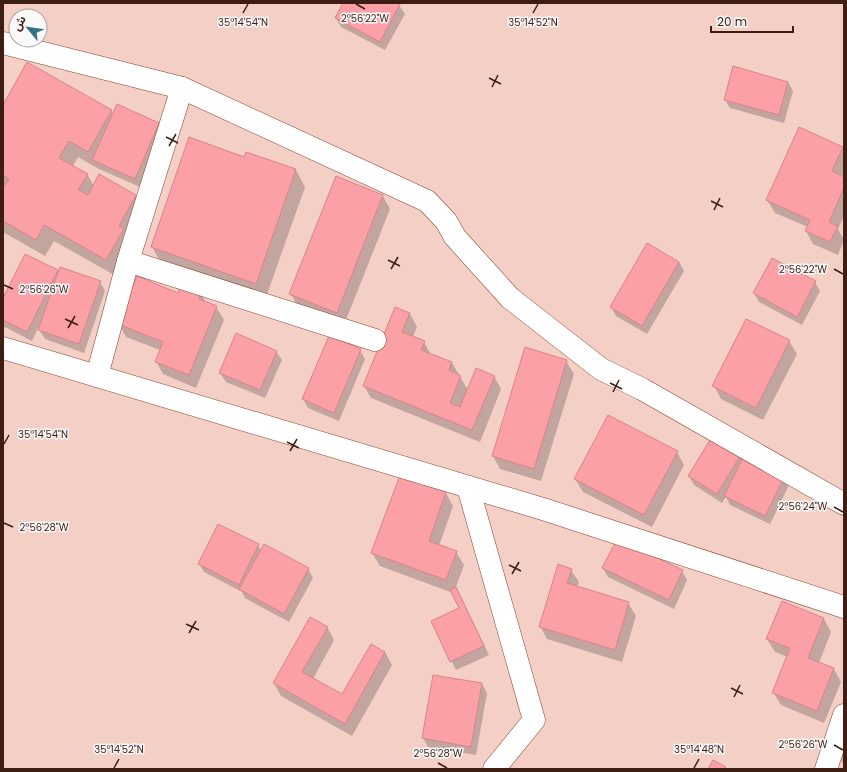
<svg xmlns="http://www.w3.org/2000/svg" width="847" height="772" font-family="Poppins,'Noto Sans Arabic',sans-serif">
  <style>
    .shadow { fill: #0003 }
    .building { fill: #fba0a6; stroke: #d98389 }
    .lines { fill: none; stroke-linecap: round; stroke-linejoin: round }
    .minor-casing { stroke: #8c412e; stroke-width: 23 }
    .minor { stroke: #fff; stroke-width: 22 }
    .ticks { fill: none; stroke: #3d1d14; stroke-width: 1.5 }
    .ticks-label { font-size: 10px; text-anchor: middle; fill: #3d1d14; stroke: #f9f9f9; stroke-width: 3; stroke-linejoin: round; paint-order: stroke }
  </style>
  <rect width="100%" height="100%" fill="#f3cfc6"/>
  <g class="shadow">
    <path d="M344,3H396L399,5L405,14L385,50L341,27L336,18Z"/>
    <path d="M788,82L793,91L784,123L730,108L725,100Z"/>
    <path d="M3,107L111,110L113,115L158,124L163,132L140,187L99,169L78,157L73,166L87,174L94,186L135,196L144,212L116,276L54,241L45,256L3,232V191L5,187L3,186Z"/>
    <path d="M842,148L844,152V173L842,177L844,178V216L838,229L844,240L838,255L813,244L806,231L808,227L775,213L767,200Z"/>
    <path d="M245,158L296,170L305,187L265,300L161,263L152,247Z"/>
    <path d="M383,196L390,209L344,325L298,307L291,294Z"/>
    <path d="M679,262L684,271L647,334L616,316L611,307Z"/>
    <path d="M57,271L59,274L100,282L105,291L84,353L45,339L38,328L32,341L3,326V300Z"/>
    <path d="M815,282L820,291L802,325L759,302L754,293Z"/>
    <path d="M201,293L206,303L216,307L224,320L196,388L163,374L156,361L160,350L126,337L119,324L178,294Z"/>
    <path d="M410,314L417,327L413,337L424,342L431,355L452,363L468,390L494,376L501,389L480,442L371,398L364,386Z"/>
    <path d="M789,341L797,354L763,420L721,399L714,386Z"/>
    <path d="M360,350L365,359L339,421L308,408L303,399Z"/>
    <path d="M276,351L282,360L265,398L226,382L220,373Z"/>
    <path d="M566,361L574,374L541,481L500,469L493,456Z"/>
    <path d="M713,437L790,483L770,524L730,505L726,497L722,503L694,485L689,476Z"/>
    <path d="M677,452L684,465L652,527L583,492L575,479Z"/>
    <path d="M401,477L446,493L453,506L439,546L456,552L464,565L456,587L489,655L456,670L432,621L460,608L453,593L380,566L372,553Z"/>
    <path d="M258,545L261,550L308,569L313,578L289,622L245,598L242,592L204,572L199,563Z"/>
    <path d="M603,568L682,571L687,580L674,609L608,577Z"/>
    <path d="M571,570L579,582L577,587L628,603L636,616L622,662L547,639L540,626Z"/>
    <path d="M782,602L824,619L831,632L819,663L834,669L841,682L824,723L781,705L773,692L788,657L775,652L767,639Z"/>
    <path d="M327,627L334,640L313,679L343,696L385,652L392,665L352,736L281,696L274,683Z"/>
    <path d="M482,684L487,693L476,755L428,747L423,738Z"/>
    <path d="M844,745V765L839,757Z"/>
  </g>
  <g class="building">
    <path d="M343,3H398L400,4L380,42L335,18Z"/>
    <path d="M27,62L112,110L88,152L69,141L59,158L88,174L78,190L88,195L99,174L136,195L119,226L124,229L106,260L44,225L36,240L3,221V188L9,179L3,175V105Z"/>
    <path d="M733,66L788,82L779,115L724,100Z"/>
    <path d="M117,104L159,123L135,179L92,160Z"/>
    <path d="M799,127L843,147L832,171L844,177V188L829,222L838,226L830,242L805,231L810,220L766,200Z"/>
    <path d="M189,137L244,157L246,152L296,169L256,284L151,247Z"/>
    <path d="M336,176L383,195L337,313L289,294Z"/>
    <path d="M647,243L679,262L642,326L610,307Z"/>
    <path d="M25,254L58,270L27,332L3,320V298Z"/>
    <path d="M772,258L816,281L797,317L753,293Z"/>
    <path d="M60,267L101,281L79,344L38,330Z"/>
    <path d="M137,276L178,293L181,284L201,292L199,299L217,306L189,375L155,362L163,342L118,324Z"/>
    <path d="M395,307L410,313L402,332L425,341L421,350L452,362L449,370L461,376L450,403L460,407L476,368L495,376L472,430L363,386Z"/>
    <path d="M746,319L790,340L756,408L712,386Z"/>
    <path d="M236,333L277,351L260,390L219,373Z"/>
    <path d="M329,336L361,349L334,413L302,399Z"/>
    <path d="M525,347L567,360L534,469L492,456Z"/>
    <path d="M608,415L678,451L644,515L574,479Z"/>
    <path d="M713,435L742,453L717,494L688,476Z"/>
    <path d="M745,454L786,474L765,516L724,496Z"/>
    <path d="M400,475L446,492L429,541L457,551L446,580L371,553Z"/>
    <path d="M218,524L259,544L239,585L198,564Z"/>
    <path d="M617,539L683,570L669,600L602,568Z"/>
    <path d="M264,544L309,568L284,614L239,589Z"/>
    <path d="M558,564L572,569L567,583L629,602L615,650L539,627Z"/>
    <path d="M456,587L484,646L450,662L431,621L459,608L450,590Z"/>
    <path d="M782,601L824,618L808,658L834,668L817,711L772,693L790,648L766,639Z"/>
    <path d="M310,617L328,627L302,672L342,694L371,644L385,652L345,724L273,683Z"/>
    <path d="M433,675L482,683L471,747L422,738Z"/>
    <path d="M713,760L726,767L725,768L728,769H708Z"/>
  </g>
  <g class="lines">
    <g class="minor-casing">
      <g id="minor">
        <path d="M3,43L182,88L427,201L446,221L455,237L510,298L601,369L642,389L844,504"/>
        <path d="M128,261L375,340"/>
        <path d="M3,348L543,509L844,607"/>
        <path d="M97,376L128,261L182,88"/>
        <path d="M468,487L534,720L494,769"/>
        <path d="M826,769L844,715"/>
      </g>
    </g>
    <use href="#minor" class="minor"/>
  </g>
  <path class="ticks" d="M356,4L365,9M243,13L248,4M533,13L538,4M489,78L501,84M492,87L498,75M166,137L178,143M169,146L176,134M711,201L723,207M714,210L720,198M388,260L400,266M391,269L398,257M834,269L843,274M4,285L13,289M65,319L78,325M68,328L75,316M610,383L622,389M613,392L619,380M287,442L299,448M4,444L9,435M290,451L297,439M834,507L843,512M4,523L13,527M509,565L521,571M512,574L519,562M186,624L199,630M189,633L196,621M731,688L743,694M734,697L740,685M834,745L843,750M438,763L447,768M114,768L119,759M694,768L699,759"/>
  <g class="ticks-label">
    <text x="365" y="22">2°56'22"W</text>
    <text x="243" y="26">35°14'54"N</text>
    <text x="533" y="26">35°14'52"N</text>
    <text x="803" y="273">2°56'22"W</text>
    <text x="44" y="293">2°56'26"W</text>
    <text x="43" y="438">35°14'54"N</text>
    <text x="803" y="510">2°56'24"W</text>
    <text x="44" y="531">2°56'28"W</text>
    <text x="803" y="748">2°56'26"W</text>
    <text x="119" y="753">35°14'52"N</text>
    <text x="699" y="753">35°14'48"N</text>
    <text x="438" y="757">2°56'28"W</text>
  </g>
  <rect width="847" height="772" fill="none" stroke="#3d1d14" stroke-width="8"/>
  <g transform="translate(28 28) rotate(299)"><circle r="19" fill="#f9f9f9" stroke="#aea19d"/>
  <path d="M0-3L7 15L0 10L-7 15Z" fill="#307483"/>
  <text y="-6" font-size="11" font-weight="bold" text-anchor="middle" fill="#3d1d14">ش</text>
  </g>
  <path d="M711 26v6h82v-6" fill="none" stroke="#3d1d14" stroke-width="2"/>
  <text x="717" y="26" font-size="12" fill="#3d1d14" stroke="#f9f9f9" stroke-width="3" paint-order="stroke">20 m</text>
</svg>
